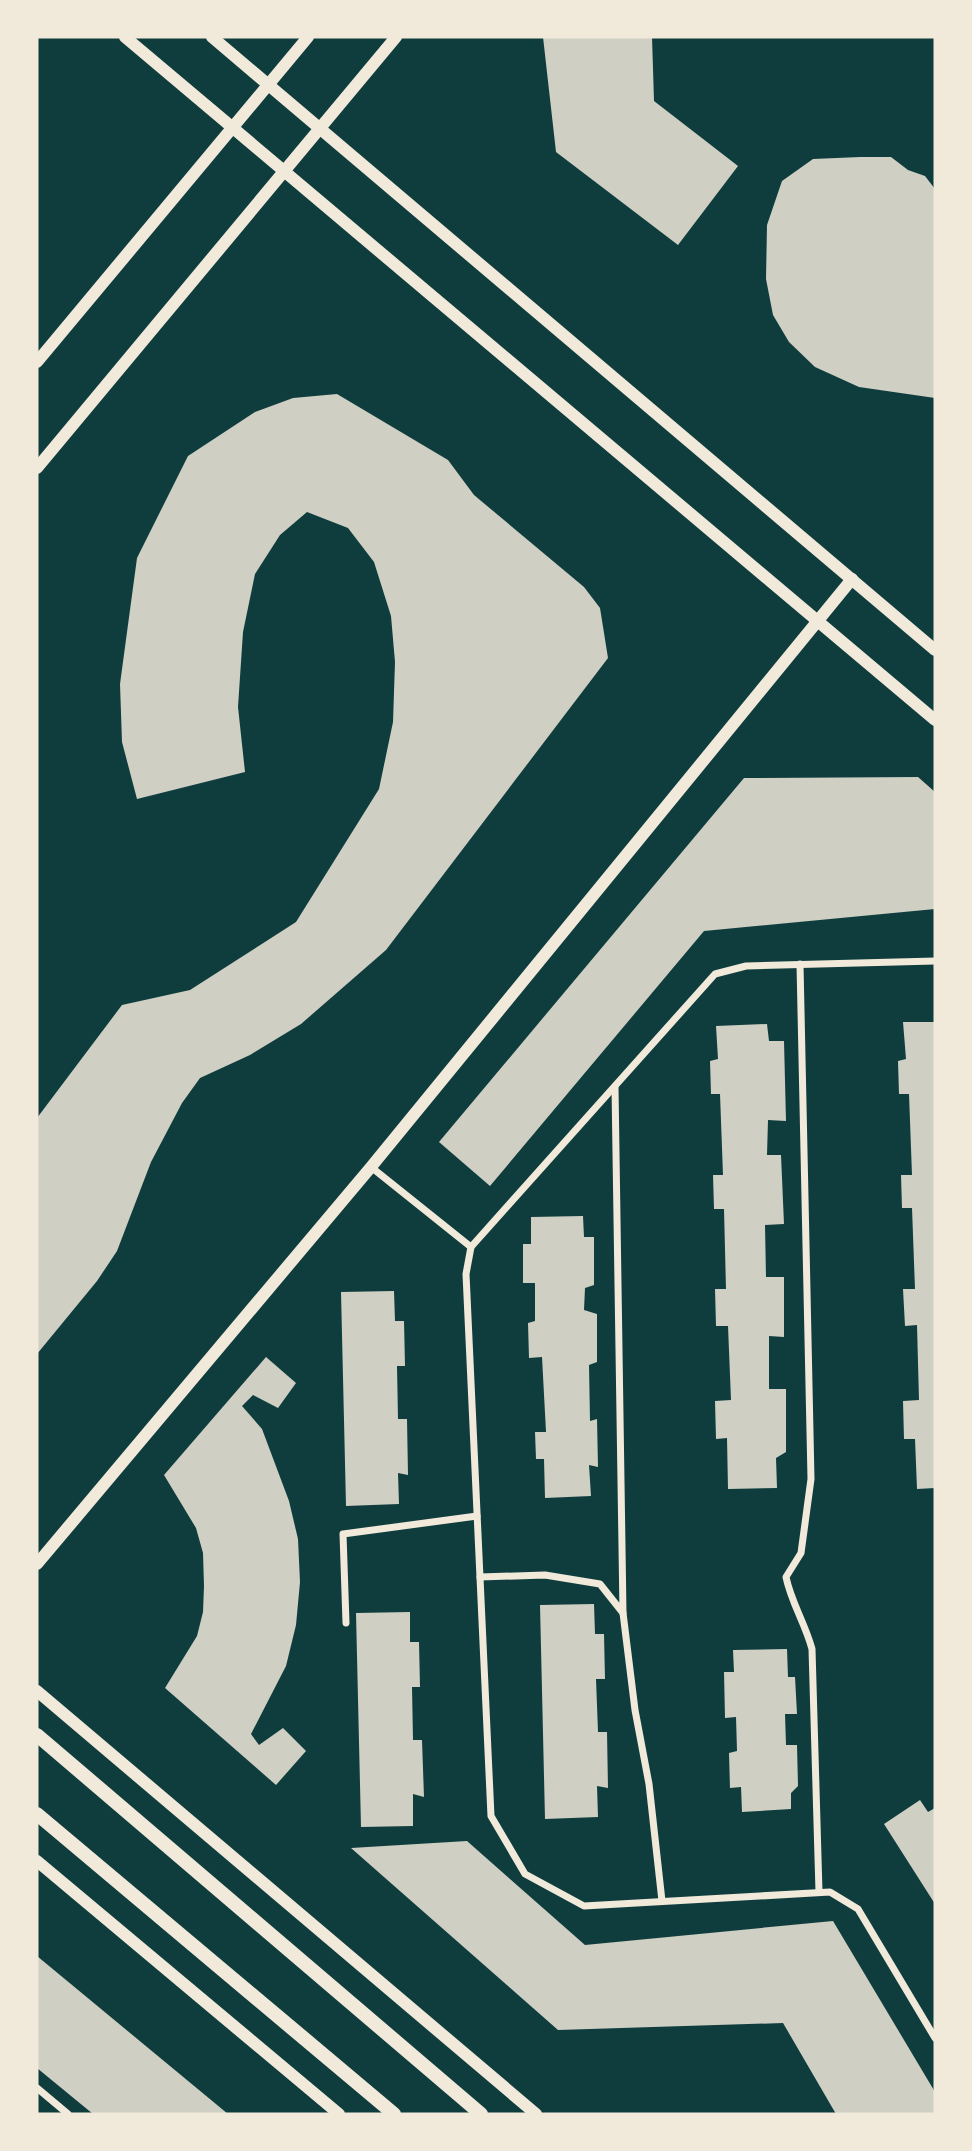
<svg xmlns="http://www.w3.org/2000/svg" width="972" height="2151" font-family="Montserrat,sans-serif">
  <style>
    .building { fill: #cfcfc3 }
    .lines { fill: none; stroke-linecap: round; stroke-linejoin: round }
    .minor { stroke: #f1e9da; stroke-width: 7 }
    .tertiary { stroke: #f1e9da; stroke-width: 12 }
    .secondary { stroke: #f1e9da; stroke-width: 14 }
  </style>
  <rect width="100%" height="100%" fill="#0f3d3e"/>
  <g class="building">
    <path d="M543,37H652L654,101L738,166L678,245L556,152Z"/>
    <path d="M860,157H891L908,170L925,176L935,189V398L859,387L815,367L789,342L773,315L766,279L767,225L782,181L813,159Z"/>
    <path d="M337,394L448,460L474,495L584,587L600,608L608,658L386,950L301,1024L250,1055L200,1078L182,1103L151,1162L117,1251L97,1281L37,1354V1118L122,1005L190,990L296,922L379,789L393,722L395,662L391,616L374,562L348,528L307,512L280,535L255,574L243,632L238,707L245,772L137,799L122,742L120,684L137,558L188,456L255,412L293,398Z"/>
    <path d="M918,777L935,792V909L704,931L490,1186L439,1142L744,778Z"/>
    <path d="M903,1022H935V1488L917,1489L915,1439H904L903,1401L919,1400L917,1325L905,1326L903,1289H915L912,1208H902L901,1175H912L909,1094H899L898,1061L906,1059Z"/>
    <path d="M767,1024L769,1041H784L786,1121L768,1120L767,1155H781L784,1224L765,1225L766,1277H784V1337L769,1336V1389H786V1452L776,1458L777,1488L728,1489L727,1438L716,1439L715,1401L731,1400L728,1326H716L715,1289H726L724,1209H714L713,1175H723L720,1094H711L710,1061L718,1059L716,1026Z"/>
    <path d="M583,1216L584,1237H594V1285L585,1288L584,1310L597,1314V1362L589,1365L590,1421L597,1419L598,1467L589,1465L591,1496L545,1498L544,1459H536L535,1432H546L542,1357L529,1358L528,1323L535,1321V1283H523V1244H531V1217Z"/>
    <path d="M394,1291L395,1321H404L405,1366H397L398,1419H407L408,1475L398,1473L399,1504L346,1506L341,1292Z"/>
    <path d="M266,1357L296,1383L278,1408L253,1395L242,1406L262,1429L289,1501L298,1539L300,1582L296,1625L286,1666L251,1734L259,1745L283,1728L306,1751L276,1785L165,1688L197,1636L203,1612L204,1586L203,1553L196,1528L164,1475Z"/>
    <path d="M594,1604L595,1634H604L605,1679H596L598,1732H607L608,1788L597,1786L598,1817L545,1819L540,1605Z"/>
    <path d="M410,1612V1642H419L420,1687H412L413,1740H422L424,1797L413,1794V1826L361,1827L356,1613Z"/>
    <path d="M787,1649L788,1677H795L797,1714H785L786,1745H797L798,1786L791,1793V1809L742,1812L741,1787L730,1788L729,1753L737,1751L736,1717L725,1718L724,1672H734L733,1650Z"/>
    <path d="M920,1800L928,1812L935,1808V1904L884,1824Z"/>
    <path d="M467,1841L585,1945L833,1921L935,2092V2114H836L783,2023L558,2030L351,1848Z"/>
    <path d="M37,1956L228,2114H93L37,2068Z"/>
  </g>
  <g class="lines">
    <g class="minor">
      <path d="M800,964L811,1479L801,1553L786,1577C791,1602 805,1623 812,1649L819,1892"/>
      <path d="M371,1167L471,1247L715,974L746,966L935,961"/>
      <path d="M471,1247L466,1274L491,1816L525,1874L584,1906L830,1892L858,1909L935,2038"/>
      <path d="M480,1577L545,1575L600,1584L623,1613L615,1087"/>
      <path d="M623,1613L635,1710L649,1784L662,1901"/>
      <path d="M346,1623L343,1534L477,1516"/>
      <path d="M37,2088L68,2114"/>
    </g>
    <g class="tertiary">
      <path d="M125,37L935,720"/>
      <path d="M212,37L935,650"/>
      <path d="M37,362L308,37"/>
      <path d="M37,468L396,37"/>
      <path d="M37,1564L371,1167L852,579"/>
      <path d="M37,1691L536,2114"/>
      <path d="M37,1861L339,2114"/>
    </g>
    <g class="secondary">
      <path d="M37,1735L481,2114"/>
      <path d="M37,1814L394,2114"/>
    </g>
  </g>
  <rect width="972" height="2151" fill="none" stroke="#f1e9da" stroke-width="77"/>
</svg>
